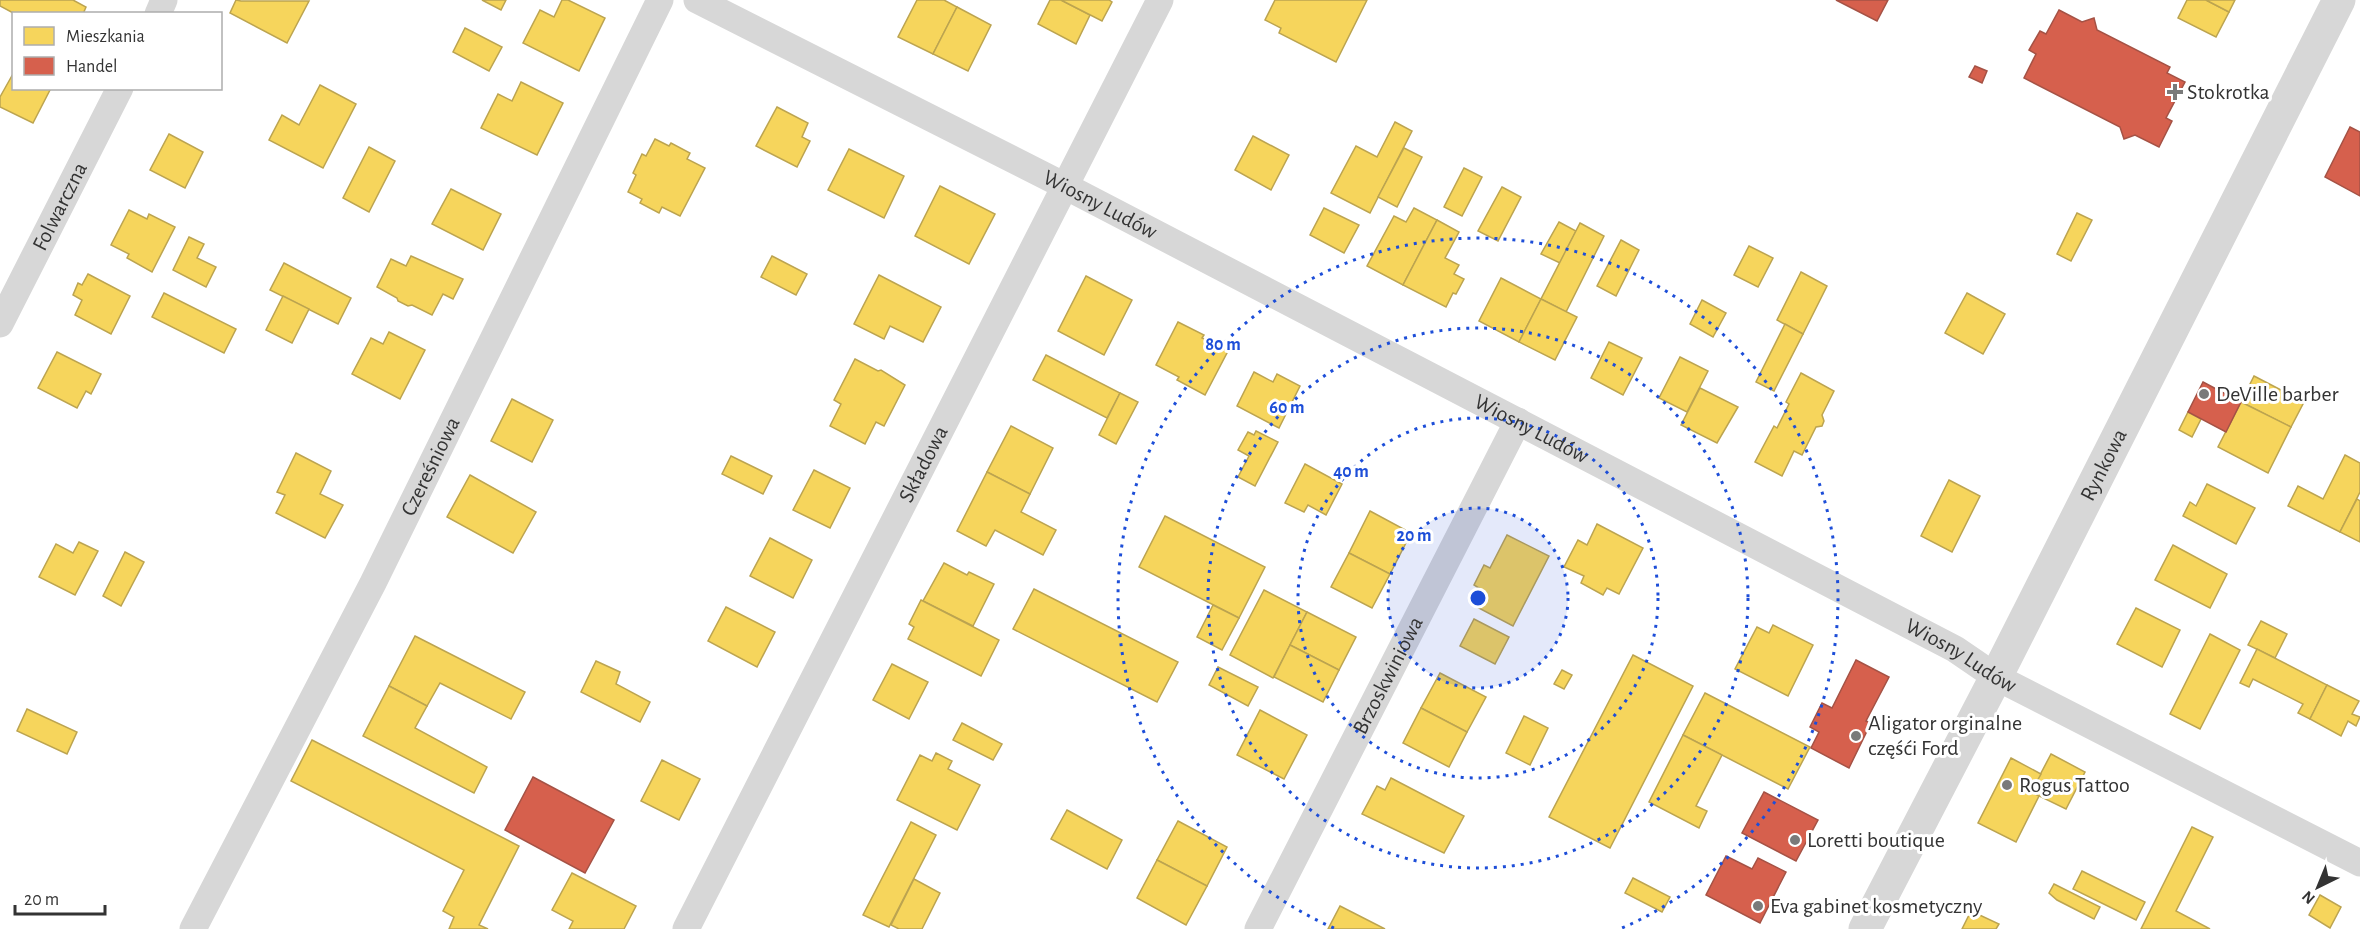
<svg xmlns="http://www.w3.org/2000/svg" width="2360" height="929" font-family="'Alegreya Sans',sans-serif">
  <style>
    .homes { fill: #f6d55c; stroke: #bca450; stroke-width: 1.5 }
    .shops { fill: #d6604d; stroke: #a55245; stroke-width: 1.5 }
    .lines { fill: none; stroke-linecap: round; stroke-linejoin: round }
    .minor { stroke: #d7d7d7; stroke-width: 27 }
    .tertiary { stroke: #d7d7d7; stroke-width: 33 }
    .ring { fill: none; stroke: #1d4ed8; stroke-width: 3; stroke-dasharray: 3 6 }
    .poi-dot { fill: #7a7a7a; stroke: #fff; stroke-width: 2 }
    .labels { text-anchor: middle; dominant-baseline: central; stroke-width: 6; stroke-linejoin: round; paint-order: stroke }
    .poi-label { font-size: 22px; fill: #333; stroke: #fff; text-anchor: start }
    .street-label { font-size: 22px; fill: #333; stroke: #fff }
    .centre { fill: #1d4ed8; stroke: #fff; stroke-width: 3 }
    .ring-label { font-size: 18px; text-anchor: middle; font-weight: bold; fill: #1d4ed8; stroke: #fff; stroke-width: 6; stroke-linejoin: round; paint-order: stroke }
  </style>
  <rect width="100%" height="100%" fill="#fff"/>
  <g class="homes">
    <path d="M0,0H73L86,7L83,14H15L0,6Z"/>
    <path d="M236,0L241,1H309L287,43L230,13Z"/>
    <path d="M482,0H506L501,10Z"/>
    <path d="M562,0H568L605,18L579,71L523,43L540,10L554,17Z"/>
    <path d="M917,0H944L957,7L933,54L898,37Z"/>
    <path d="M1050,0H1061L1090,15L1076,44L1038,24Z"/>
    <path d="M1061,0H1109L1112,2L1102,21Z"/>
    <path d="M1275,0H1367L1336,62L1279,33L1281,28L1265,20Z"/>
    <path d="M2187,0H2206L2229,12L2216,37L2178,18Z"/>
    <path d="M2206,0H2235L2229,12Z"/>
    <path d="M957,7L991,25L968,71L933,54Z"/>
    <path d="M465,28L502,47L489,71L453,52Z"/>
    <path d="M14,72V88H51L33,123L0,107V97Z"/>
    <path d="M521,82L563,103L537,155L481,128L498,94L512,101Z"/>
    <path d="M320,85L356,104L323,168L269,140L282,115L299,125Z"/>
    <path d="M777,107L808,123L802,137L810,141L797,167L756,146Z"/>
    <path d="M1395,122L1412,131L1370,213L1331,193L1356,146L1377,157Z"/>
    <path d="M169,134L203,152L185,188L150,170Z"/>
    <path d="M1253,136L1289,155L1271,190L1235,170Z"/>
    <path d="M655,139L669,146L671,143L690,153L687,159L705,168L680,216L662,207L659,213L640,203L642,199L628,192L636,175L633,173L642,154L646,156Z"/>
    <path d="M369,147L395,161L369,212L343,198Z"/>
    <path d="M1404,148L1422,157L1397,207L1378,197Z"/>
    <path d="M849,149L904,176L884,218L828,190Z"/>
    <path d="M1464,168L1482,177L1462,216L1444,207Z"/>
    <path d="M940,186L995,214L969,264L915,236Z"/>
    <path d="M1502,187L1521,197L1498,241L1478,231Z"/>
    <path d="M451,189L501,214L483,250L432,224Z"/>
    <path d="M1324,208L1359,225L1344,253L1310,235Z"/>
    <path d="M1414,208L1437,220L1403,285L1367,266L1394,216L1406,222Z"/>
    <path d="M129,210L147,219L149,214L175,227L152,272L127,258L129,254L111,245Z"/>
    <path d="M2077,213L2092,220L2071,261L2057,254Z"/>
    <path d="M1437,220L1459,232L1445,258L1459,265L1454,274L1464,279L1456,294L1453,293L1446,307L1403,285Z"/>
    <path d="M1559,222L1576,231L1560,263L1541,254Z"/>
    <path d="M1580,223L1604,236L1566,312L1541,299Z"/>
    <path d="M189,237L204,244L197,258L216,267L206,287L173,270Z"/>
    <path d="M1621,240L1639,250L1616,296L1597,286Z"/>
    <path d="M1749,246L1773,258L1758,287L1734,275Z"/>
    <path d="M411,256L463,279L453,299L443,294L432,315L412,305L408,306L398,301L397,298L377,287L391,259L406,266Z"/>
    <path d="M772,256L807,274L796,295L761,277Z"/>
    <path d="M284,263L351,298L338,324L270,290Z"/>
    <path d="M1801,272L1827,286L1803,334L1777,320Z"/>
    <path d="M88,274L130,296L111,334L75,315L82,300L73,295L78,283L82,285Z"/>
    <path d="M879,275L941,307L923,342L890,326L884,339L854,324Z"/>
    <path d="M1086,276L1132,300L1104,355L1058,331Z"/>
    <path d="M1501,278L1541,299L1519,342L1479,321Z"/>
    <path d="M164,293L236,329L224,353L152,317Z"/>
    <path d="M1967,293L2005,314L1983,354L1945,333Z"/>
    <path d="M283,296L309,309L292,343L266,330Z"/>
    <path d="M1541,299L1577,317L1555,360L1519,342Z"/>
    <path d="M1702,300L1726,313L1713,337L1690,324Z"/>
    <path d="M1178,322L1204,335L1202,338L1228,351L1205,395L1177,380L1179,377L1156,365Z"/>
    <path d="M1785,324L1803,334L1774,391L1756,382Z"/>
    <path d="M389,332L425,350L400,399L352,374L371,338L383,344Z"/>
    <path d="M1609,342L1642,358L1623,395L1591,378Z"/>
    <path d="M57,352L101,374L91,394L86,391L77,408L38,388Z"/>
    <path d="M1046,355L1120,393L1107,418L1033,380Z"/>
    <path d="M1680,357L1708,371L1687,412L1659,398Z"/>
    <path d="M855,359L878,371L881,370L905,385L884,426L876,422L865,444L830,426L841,404L834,400Z"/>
    <path d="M1254,372L1273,382L1277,374L1300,386L1279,428L1237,406Z"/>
    <path d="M1801,373L1834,391L1822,415L1824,421L1822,426L1816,427L1802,455L1794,451L1782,476L1755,462L1774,426L1777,428L1789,404L1786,402Z"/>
    <path d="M2254,376L2304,402L2291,427L2241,402Z"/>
    <path d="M1700,388L1738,407L1717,443L1681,425Z"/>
    <path d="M1120,393L1138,402L1116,444L1099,435Z"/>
    <path d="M512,399L553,420L532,462L491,441Z"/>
    <path d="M2241,402L2291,427L2268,473L2218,447Z"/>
    <path d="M2188,412L2201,419L2192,437L2179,430Z"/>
    <path d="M1011,426L1053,448L1030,494L987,472Z"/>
    <path d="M1256,431L1278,442L1255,486L1238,477L1249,456L1238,450L1248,432L1254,435Z"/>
    <path d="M296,453L331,471L320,494L343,505L325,538L276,513L285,495L277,492Z"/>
    <path d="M2345,455L2360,463V492L2340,532L2288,506L2298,486L2323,499Z"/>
    <path d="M731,456L772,476L763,494L722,474Z"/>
    <path d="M1305,464L1342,484L1326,515L1308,505L1304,512L1285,503Z"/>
    <path d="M814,470L850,488L830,528L793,510Z"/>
    <path d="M987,472L1030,494L1021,512L1056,530L1043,555L995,530L986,546L957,531Z"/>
    <path d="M470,475L536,512L513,553L447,517Z"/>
    <path d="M1949,480L1980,496L1952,552L1921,536Z"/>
    <path d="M2207,484L2255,508L2236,544L2183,516L2190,502L2196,506Z"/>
    <path d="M2357,499L2360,501V542L2340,532Z"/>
    <path d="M1370,511L1411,533L1390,574L1349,553Z"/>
    <path d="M1165,516L1265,567L1239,618L1139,567Z"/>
    <path d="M1597,524L1643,548L1619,594L1607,588L1603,595L1581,583L1584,576L1564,567L1578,540L1587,545Z"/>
    <path d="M1507,535L1549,556L1513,626L1471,604L1479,588L1474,585L1484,565L1490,568Z"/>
    <path d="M770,538L812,560L793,598L750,576Z"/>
    <path d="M79,542L98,551L75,595L39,577L56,544L73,553Z"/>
    <path d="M2173,545L2227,574L2210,608L2155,580Z"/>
    <path d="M125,552L144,562L121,606L103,596Z"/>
    <path d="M1349,553L1390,574L1372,608L1331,587Z"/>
    <path d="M944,563L967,575L969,572L994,584L973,626L923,601Z"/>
    <path d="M1034,589L1178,662L1157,702L1013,629Z"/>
    <path d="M1264,590L1307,612L1273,678L1230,655Z"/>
    <path d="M921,600L999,640L981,676L908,639L914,627L909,624Z"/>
    <path d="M1213,605L1239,618L1222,650L1197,637Z"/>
    <path d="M726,607L775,632L757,667L708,641Z"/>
    <path d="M2136,608L2180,630L2162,667L2117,644Z"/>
    <path d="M1307,612L1356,637L1339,670L1290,645Z"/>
    <path d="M1474,619L1509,637L1495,664L1460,646Z"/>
    <path d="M2261,621L2287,634L2275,658L2248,645Z"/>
    <path d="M1773,625L1813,645L1788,696L1735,669L1757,627L1769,633Z"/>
    <path d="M2210,634L2240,650L2200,729L2170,714Z"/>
    <path d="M415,636L525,692L511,719L440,683L427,706L389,686Z"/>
    <path d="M1290,645L1339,670L1323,702L1274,677Z"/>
    <path d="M2257,649L2327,685L2310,719L2298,713L2303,704L2253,679L2249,687L2240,683Z"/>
    <path d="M1633,655L1693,686L1610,848L1549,817Z"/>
    <path d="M596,661L620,672L616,684L650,702L640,722L581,692Z"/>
    <path d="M892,664L928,682L909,719L873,700Z"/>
    <path d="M1218,667L1258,687L1248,706L1209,685Z"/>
    <path d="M1562,670L1572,675L1564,689L1554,684Z"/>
    <path d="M1440,673L1486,697L1467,732L1421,708Z"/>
    <path d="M2327,685L2359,701L2352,714L2360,717L2356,726L2348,721L2341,736L2310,719Z"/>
    <path d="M389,686L427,706L415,728L487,767L474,793L363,736Z"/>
    <path d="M1705,693L1810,747L1788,789L1683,735Z"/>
    <path d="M1421,708L1467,732L1449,767L1403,743Z"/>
    <path d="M27,709L77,732L67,754L17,731Z"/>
    <path d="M1260,710L1307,735L1284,779L1237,755Z"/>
    <path d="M1524,716L1548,728L1530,765L1506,753Z"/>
    <path d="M962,723L1002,744L993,760L953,740Z"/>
    <path d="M1683,735L1722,755L1696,806L1707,811L1699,828L1649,802Z"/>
    <path d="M312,740L519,846L479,925L488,929H449L454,917L443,911L464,870L291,781Z"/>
    <path d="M936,753L952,761L948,769L980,785L957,830L897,800L920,755L932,761Z"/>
    <path d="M2051,754L2085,772L2066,809L2031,792Z"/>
    <path d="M2011,758L2041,774L2031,792L2039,796L2016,842L1978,823Z"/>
    <path d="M662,760L700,779L679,820L641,801Z"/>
    <path d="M1391,778L1464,816L1444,853L1362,814L1377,786L1385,790Z"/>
    <path d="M1067,810L1122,840L1107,869L1051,839Z"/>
    <path d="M1178,821L1227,847L1207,886L1157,860Z"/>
    <path d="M911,822L936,835L889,927L863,915Z"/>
    <path d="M2192,827L2213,837L2176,911L2210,929H2141Z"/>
    <path d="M1157,860L1207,886L1186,925L1137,898Z"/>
    <path d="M2082,871L2145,902L2136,920L2073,889Z"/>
    <path d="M572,873L636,906L624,929H569L573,921L552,910Z"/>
    <path d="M1633,878L1670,897L1662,912L1625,893Z"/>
    <path d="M914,879L940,893L922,929H899L891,925Z"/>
    <path d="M2054,884L2100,907L2094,919L2057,900L2049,893Z"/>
    <path d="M2320,895L2341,907L2330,928L2309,915Z"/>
    <path d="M1340,906L1385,929H1328Z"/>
    <path d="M1971,911L1999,924L1996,929H1962Z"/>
  </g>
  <g class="shops">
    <path d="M1836,0H1888L1877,21Z"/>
    <path d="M2059,10L2082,22L2094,18L2097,30L2170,67L2167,73L2185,82L2166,118L2172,121L2159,147L2135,135L2124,139L2120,127L2024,78L2036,54L2029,50L2040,31L2046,34Z"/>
    <path d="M1975,66L1987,71L1982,83L1969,77Z"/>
    <path d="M2350,127L2360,132V196L2325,177Z"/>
    <path d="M2203,382L2241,402L2226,432L2188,412Z"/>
    <path d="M1856,660L1889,677L1866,721L1871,723L1849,768L1811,748L1819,732L1810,727L1822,703L1832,708Z"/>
    <path d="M533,777L614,820L585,873L505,830Z"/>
    <path d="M1764,792L1818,820L1796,861L1742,833Z"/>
    <path d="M1726,856L1752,869L1758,858L1786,872L1760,923L1706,895Z"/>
  </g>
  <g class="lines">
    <g class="minor">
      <path id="s1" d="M697,0L1065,186L1955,649L1996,677L2360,863"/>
      <path d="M158,14L164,0"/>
      <path id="s2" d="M0,324L120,88"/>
      <path id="s3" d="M193,929L373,583L660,0"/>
      <path id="s4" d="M686,929L1160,0"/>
      <path id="s5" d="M1258,929L1518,421"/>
    </g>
    <path class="tertiary" id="s6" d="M1865,929L1996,677L2339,0"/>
  </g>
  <circle cx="1478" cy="598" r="90" fill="#1d4ed8" fill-opacity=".12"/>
  <g class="ring">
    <circle cx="1478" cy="598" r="90"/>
    <circle cx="1478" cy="598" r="180"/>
    <circle cx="1478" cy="598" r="270"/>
    <path d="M1334 928A360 360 0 1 1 1622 928"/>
  </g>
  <g class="poi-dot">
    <path d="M2172 83h6v6h6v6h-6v6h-6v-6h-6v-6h6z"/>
    <circle cx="2204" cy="394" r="6"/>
    <circle cx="1856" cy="736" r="6"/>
    <circle cx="2007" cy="785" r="6"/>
    <circle cx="1795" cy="840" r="6"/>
    <circle cx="1758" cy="906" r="6"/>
  </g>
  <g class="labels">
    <g class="poi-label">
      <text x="2187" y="92">Stokrotka</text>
      <text x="2216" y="394">DeVille barber</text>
      <text x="1868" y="723">Aligator orginalne<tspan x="1868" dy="25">częśći Ford</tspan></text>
      <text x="2019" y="785">Rogus Tattoo</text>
      <text x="1807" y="840">Loretti boutique</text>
      <text x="1770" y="906">Eva gabinet kosmetyczny</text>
    </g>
    <g class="street-label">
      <text stroke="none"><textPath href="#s1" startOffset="452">Wiosny Ludów</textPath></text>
      <text stroke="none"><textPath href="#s2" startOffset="132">Folwarczna</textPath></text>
      <text stroke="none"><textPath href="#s1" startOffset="938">Wiosny Ludów</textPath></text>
      <text stroke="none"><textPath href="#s4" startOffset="522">Składowa</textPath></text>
      <text stroke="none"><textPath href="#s6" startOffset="522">Rynkowa</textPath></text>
      <text stroke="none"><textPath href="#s3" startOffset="520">Czereśniowa</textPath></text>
      <text stroke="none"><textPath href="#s1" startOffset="1424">Wiosny Ludów</textPath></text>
      <text stroke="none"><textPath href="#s5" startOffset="285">Brzoskwiniowa</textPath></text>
    </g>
  </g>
  <circle cx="1478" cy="598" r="9" class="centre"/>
  <g class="ring-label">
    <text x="1223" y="350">80 m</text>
    <text x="1287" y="413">60 m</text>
    <text x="1351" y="477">40 m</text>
    <text x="1414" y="541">20 m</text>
  </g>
  <rect x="12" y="12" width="210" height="78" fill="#ffffff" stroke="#adadad" stroke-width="1.5"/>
  <rect x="24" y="27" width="30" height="18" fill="#f6d55c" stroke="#adadad" stroke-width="1.5"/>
  <text x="66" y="42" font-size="18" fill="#333333">Mieszkania</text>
  <rect x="24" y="57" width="30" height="18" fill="#d6604d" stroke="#adadad" stroke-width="1.5"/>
  <text x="66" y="72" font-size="18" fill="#333333">Handel</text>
  <g transform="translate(2318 887) rotate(223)" stroke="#ffffff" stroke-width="4.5" paint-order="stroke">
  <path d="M0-4.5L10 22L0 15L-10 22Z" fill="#333333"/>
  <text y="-9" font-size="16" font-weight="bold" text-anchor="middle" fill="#333333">N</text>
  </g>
  <path d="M15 905v9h90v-9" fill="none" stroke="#333333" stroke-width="3"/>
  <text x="24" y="905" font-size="18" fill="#333333" stroke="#ffffff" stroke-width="4.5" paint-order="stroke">20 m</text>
</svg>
